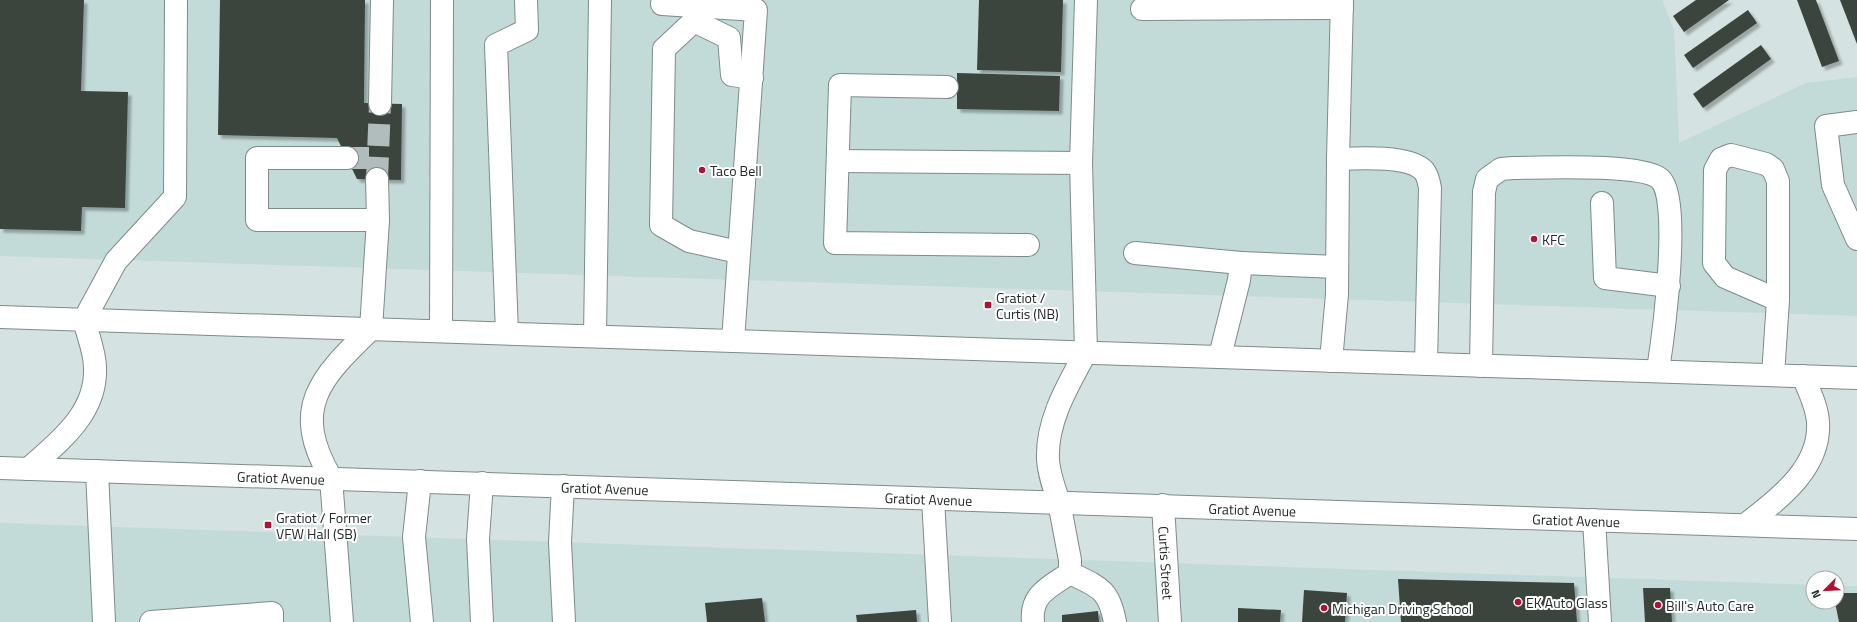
<svg xmlns="http://www.w3.org/2000/svg" width="1857" height="622" font-family="'Titillium Web',sans-serif">
  <style>
    .built { fill: #c2dad8 }
    .building { fill: #3b443e; filter: url(#shadow) }
    .lines { fill: none; stroke-linecap: round; stroke-linejoin: round }
    .minor-tunnel { stroke: #b1bdbc; stroke-width: 22; stroke-dasharray: 22 11; stroke-linecap: butt }
    .minor-casing { stroke: #7e8b8a; stroke-width: 24 }
    .major-casing { stroke: #7e8b8a; stroke-width: 24 }
    .minor { stroke: #fff; stroke-width: 22 }
    .major { stroke: #fff; stroke-width: 22 }
    .poi-dot { fill: #ab1436; stroke: #fff; stroke-width: 1.5 }
    .labels { text-anchor: middle; dominant-baseline: central; stroke-width: 4; stroke-linejoin: round; paint-order: stroke }
    .poi-label { font-size: 14px; fill: #232928; stroke: #fff; text-anchor: start }
    .street-label { font-size: 14px; fill: #232928; stroke: #fff }
  </style>
  <defs>
    <filter id="shadow"><feDropShadow dx="3.5" dy="3.5" stdDeviation="1" flood-color="#0004"/></filter>
  </defs>
  <rect width="100%" height="100%" fill="#d4e2e1"/>
  <g class="built">
    <path d="M0,0H1662L1674,30L1679,143L1806,83L1857,77V316L0,256Z"/>
    <path d="M0,523L1813,585V602H1837V586H1857V622H0Z"/>
  </g>
  <g class="building">
    <path d="M0,0H84L81,91L128,92L125,208L82,207L81,231L0,229Z"/>
    <path d="M220,0H365L364,103L402,104L401,180L357,179L337,138L218,135Z"/>
    <path d="M979,0H1063L1061,72L977,70Z"/>
    <path d="M1696,0H1729L1684,32L1673,16Z"/>
    <path d="M1797,0H1816L1839,61L1822,67Z"/>
    <path d="M1840,0H1857V44Z"/>
    <path d="M1748,10L1757,23L1693,68L1684,55Z"/>
    <path d="M1761,45L1771,59L1703,108L1693,94Z"/>
    <path d="M957,73L1060,76L1059,111L957,109Z"/>
    <path d="M1398,579L1574,583L1577,622H1401Z"/>
    <path d="M1643,588H1670L1672,622H1645Z"/>
    <path d="M1304,590L1347,593L1345,622H1302Z"/>
    <path d="M1837,593H1857V622H1839L1835,602H1837Z"/>
    <path d="M762,598L765,622H707L705,603Z"/>
    <path d="M1238,608L1281,610L1280,622H1238Z"/>
    <path d="M916,610L917,622H857L856,615Z"/>
    <path d="M1098,611L1099,622H1062V615Z"/>
  </g>
  <g class="lines">
    <g class="minor-tunnel">
      <path d="M347,158H378"/>
      <path d="M377,179L380,104"/>
    </g>
    <g class="minor-casing">
      <g id="minor">
        <path d="M662,4L756,10L733,341"/>
        <path d="M1142,9L1342,8"/>
        <path d="M947,87L840,85L835,243L1028,245"/>
        <path d="M380,104L382,0"/>
        <path d="M1857,122L1826,126L1833,185L1857,239"/>
        <path d="M347,158H257V220H378L371,329"/>
        <path d="M1338,159L1342,0"/>
        <path d="M838,161L1081,163"/>
        <path d="M377,179L378,220"/>
        <path d="M1602,203L1605,278L1669,286"/>
        <path d="M738,252L689,241L661,225L664,49L694,21L729,38L732,75L752,78"/>
        <path d="M1135,253L1241,263"/>
        <path d="M84,320L116,261L175,197L176,0"/>
        <path d="M441,331L442,0"/>
        <path d="M507,333L496,45L527,30L526,0"/>
        <path d="M595,336L600,0"/>
        <path d="M1086,352L1081,163L1086,0"/>
        <path d="M1220,356L1239,280L1241,263L1337,267"/>
        <path d="M1331,361L1337,294L1338,159C1358,158 1410,155 1424,171C1428,176 1429,182 1430,188L1426,364"/>
        <path d="M1481,366L1484,192L1487,179L1501,169L1513,168C1540,168 1642,163 1660,179C1682,199 1663,338 1658,370"/>
        <path d="M1773,375L1778,300V181L1773,169L1766,164L1731,155L1721,159L1715,170L1714,263L1725,277L1778,300"/>
        <path d="M97,471L104,622"/>
        <path d="M331,478L342,622"/>
        <path d="M420,481L414,537L422,622"/>
        <path d="M482,483L478,539L482,622"/>
        <path d="M563,486L560,542L564,622"/>
        <path d="M933,499L940,622"/>
        <path d="M1059,502L1070,560V573"/>
        <path id="s1" d="M1163,505L1170,622"/>
        <path d="M1594,520L1600,622"/>
        <path d="M1070,573C1099,587 1109,589 1115,622"/>
        <path d="M151,622L272,613V622"/>
        <path d="M1033,622C1030,594 1050,587 1070,573"/>
      </g>
    </g>
    <g class="major-casing">
      <g id="major">
        <path d="M0,317L1857,378"/>
        <path id="s2" d="M0,468L1857,529"/>
        <path d="M28,469C59,442 97,413 95,368C95,352 88,336 84,320"/>
        <path d="M331,478C290,408 320,378 371,329"/>
        <path d="M1059,502C1054,488 1049,474 1048,460C1046,421 1068,385 1086,352"/>
        <path d="M1745,525C1777,500 1821,469 1818,422C1817,406 1809,391 1803,376"/>
      </g>
    </g>
    <use href="#minor" class="minor"/>
    <use href="#major" class="major"/>
  </g>
  <g class="poi-dot">
    <circle cx="702" cy="170" r="4"/>
    <circle cx="1534" cy="239" r="4"/>
    <rect x="984" y="301" width="8" height="8" rx="2"/>
    <rect x="264" y="521" width="8" height="8" rx="2"/>
    <circle cx="1518" cy="602" r="4"/>
    <circle cx="1658" cy="605" r="4"/>
    <circle cx="1324" cy="608" r="4"/>
  </g>
  <g class="labels">
    <g class="poi-label">
      <text x="710" y="170">Taco Bell</text>
      <text x="1542" y="239">KFC</text>
      <text x="996" y="297">Gratiot /<tspan x="996" dy="16">Curtis (NB)</tspan></text>
      <text x="276" y="517">Gratiot / Former<tspan x="276" dy="16">VFW Hall (SB)</tspan></text>
      <text x="1526" y="602">EK Auto Glass</text>
      <text x="1666" y="605">Bill's Auto Care</text>
      <text x="1332" y="608">Michigan Driving School</text>
    </g>
    <g class="street-label">
      <text stroke="none"><textPath href="#s2" startOffset="281">Gratiot Avenue</textPath></text>
      <text stroke="none"><textPath href="#s2" startOffset="605">Gratiot Avenue</textPath></text>
      <text stroke="none"><textPath href="#s2" startOffset="929">Gratiot Avenue</textPath></text>
      <text stroke="none"><textPath href="#s2" startOffset="1253">Gratiot Avenue</textPath></text>
      <text stroke="none"><textPath href="#s2" startOffset="1577">Gratiot Avenue</textPath></text>
      <text stroke="none"><textPath href="#s1" startOffset="58">Curtis Street</textPath></text>
    </g>
  </g>
  <g transform="translate(1825 590) rotate(246)"><circle r="19" fill="#ffffff" stroke="#a7a9a9"/>
  <path d="M0-3L7 15L0 10L-7 15Z" fill="#ab1436"/>
  <text y="-6" font-size="11" font-weight="bold" text-anchor="middle" fill="#232928">N</text>
  </g>
</svg>
